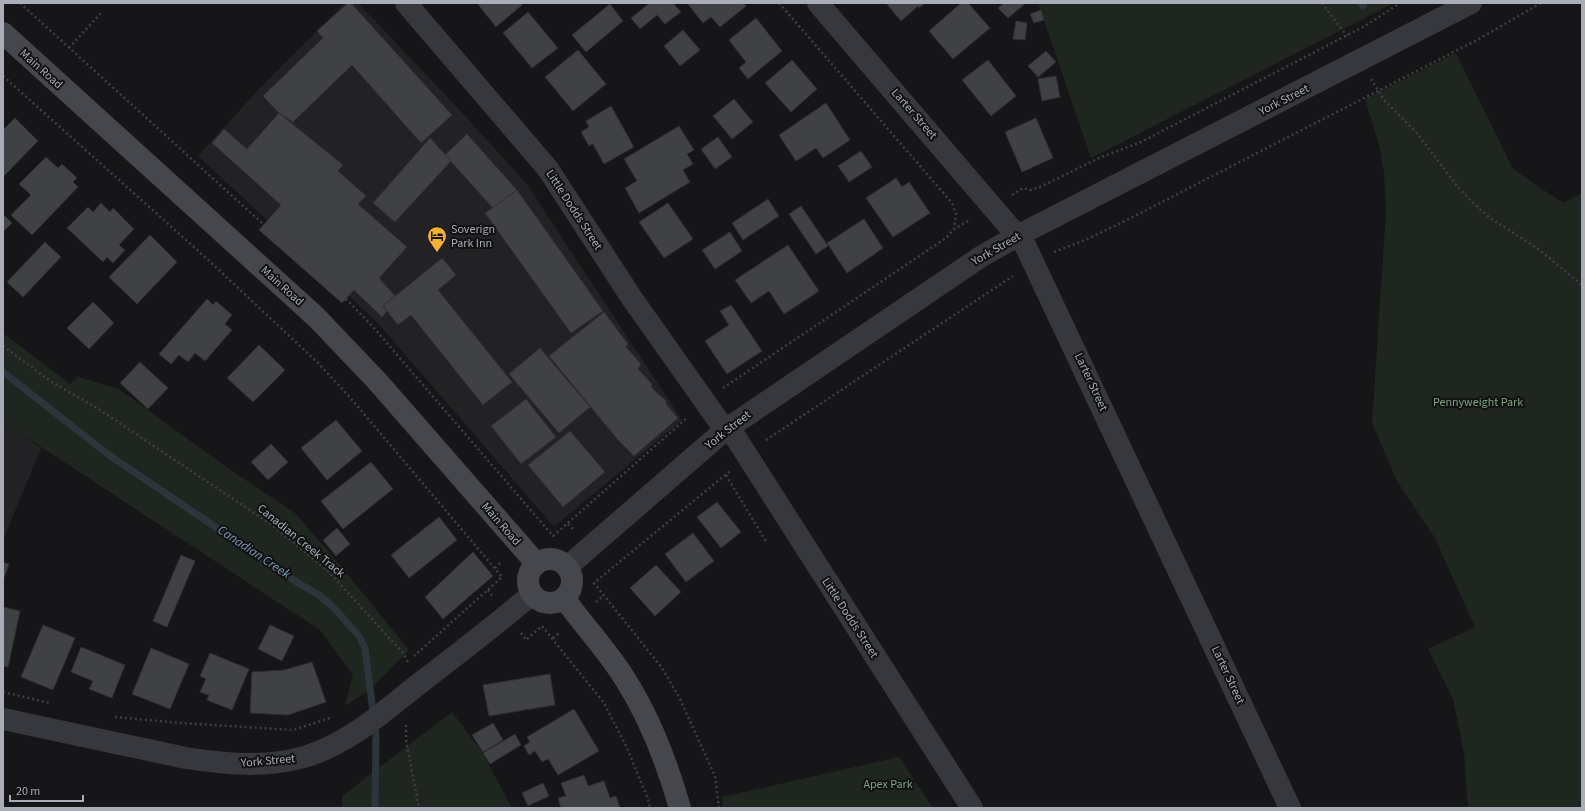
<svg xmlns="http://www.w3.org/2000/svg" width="1585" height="811" font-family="'Source Sans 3',sans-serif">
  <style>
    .built { fill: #222225 }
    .green { fill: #1e261f }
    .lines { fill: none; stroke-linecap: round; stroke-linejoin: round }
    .stream { stroke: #2c353c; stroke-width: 7 }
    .building { fill: #404145; stroke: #303034 }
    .path { stroke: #3d3f44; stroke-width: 2.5; stroke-dasharray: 2 3; stroke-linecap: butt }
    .minor { stroke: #37383d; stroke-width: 22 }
    .secondary { stroke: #45474d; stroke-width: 22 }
    .labels { text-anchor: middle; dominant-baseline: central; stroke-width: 4; stroke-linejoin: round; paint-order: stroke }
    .street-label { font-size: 12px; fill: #a8adb8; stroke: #111113 }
    .poi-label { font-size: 12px; fill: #a8adb8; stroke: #111113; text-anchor: start }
    .park-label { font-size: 12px; fill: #7fa381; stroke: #111113 }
    .water-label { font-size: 13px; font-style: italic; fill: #7f9bb3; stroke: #111113 }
  </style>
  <rect width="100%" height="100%" fill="#161618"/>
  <g class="built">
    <path d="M345,3H358L457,107L526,183L682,420L554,527L377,322L198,156L258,90Z"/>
    <path d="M3,422L41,448L3,540Z"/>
  </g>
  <g class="green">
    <path d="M1038,3H1394L1091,158Z"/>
    <path d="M1456,53L1513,169L1563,203L1582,193V808H1468L1464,753L1453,699L1428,649L1475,627L1435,538L1397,481L1372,423L1386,212L1384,173L1379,145L1365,99Z"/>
    <path d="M3,333L70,384L78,377L119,389L232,471L295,513L345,571L409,650L370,690L345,706L353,675L320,630L3,422Z"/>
    <path d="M452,712L482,752L512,808H342V796Z"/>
    <path d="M899,757L933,808H723L722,797Z"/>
  </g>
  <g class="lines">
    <g class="stream">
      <path d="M1361,3L1363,6"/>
      <path d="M3,372L109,455L298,583L319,595L334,608L359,636L365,648L376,736L375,808"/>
    </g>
  </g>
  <g class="building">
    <path d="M348,3H351L452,115L421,143L352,65L293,122L279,113L263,96L323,38L317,31Z"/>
    <path d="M477,3H521L522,5L496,27Z"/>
    <path d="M650,3H673L681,12L665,24L657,15L640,29L631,18Z"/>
    <path d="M687,3H744L746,6L720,27L711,17L703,23Z"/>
    <path d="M886,3H925L919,8L918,6L901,21Z"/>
    <path d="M961,3H968L990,28L953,59L929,31Z"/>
    <path d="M1004,3H1026L1008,18L998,8Z"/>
    <path d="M610,4L623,21L586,52L572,35Z"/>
    <path d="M1041,10L1044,20L1034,23L1030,14Z"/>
    <path d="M528,12L558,48L532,68L503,33Z"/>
    <path d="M756,18L782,51L748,79L739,68L746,62L729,40Z"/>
    <path d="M1016,21L1027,23L1025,40L1013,39Z"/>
    <path d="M683,30L700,50L680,66L664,46Z"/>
    <path d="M578,50L606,84L573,111L545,77Z"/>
    <path d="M1046,51L1056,62L1038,77L1028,66Z"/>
    <path d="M792,60L817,89L791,112L765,83Z"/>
    <path d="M988,60L1016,96L991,116L962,80Z"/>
    <path d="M1056,76L1060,97L1042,101L1038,79Z"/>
    <path d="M734,99L753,122L732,139L713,116Z"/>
    <path d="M826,103L850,140L823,158L816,148L796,161L779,135Z"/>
    <path d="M611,106L634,147L604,164L593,144L589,146L581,132L589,127L586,121Z"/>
    <path d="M279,113L343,165L338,171L366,196L358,204L407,247L379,278L395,296L383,306L387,311L382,317L354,290L342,303L259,230L281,205L212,143L224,129L247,149Z"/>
    <path d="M15,118L38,141L3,177V130Z"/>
    <path d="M1036,118L1053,158L1022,172L1005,132Z"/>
    <path d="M679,126L694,150L687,154L693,164L683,170L690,182L639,213L625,188L637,181L624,159Z"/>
    <path d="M467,134L517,190L493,208L445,155Z"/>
    <path d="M718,137L732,157L715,169L701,149Z"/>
    <path d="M430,138L451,161L395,222L373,203Z"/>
    <path d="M861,151L872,167L849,182L838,166Z"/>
    <path d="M46,157L58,168L62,164L77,178L73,182L78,187L32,235L11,215L31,195L19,184Z"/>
    <path d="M896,178L902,187L909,182L930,213L893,237L866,198Z"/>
    <path d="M517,190L603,311L571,333L485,213Z"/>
    <path d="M768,199L779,216L743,240L732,223Z"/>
    <path d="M101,203L110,212L113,208L134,229L119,245L125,250L113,263L107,257L103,262L67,228L88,207L93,212Z"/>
    <path d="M668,203L693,239L664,258L639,222Z"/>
    <path d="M801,206L828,246L816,254L789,214Z"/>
    <path d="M3,214L12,223L3,232Z"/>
    <path d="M864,219L883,248L847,273L827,243Z"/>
    <path d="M730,232L742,251L715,269L702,250Z"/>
    <path d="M150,235L177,262L137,304L109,277Z"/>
    <path d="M45,242L61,257L23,297L7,282Z"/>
    <path d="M788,245L819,291L784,314L769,291L751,303L735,280Z"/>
    <path d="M442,258L456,275L438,290L512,382L483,405L411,315L398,325L383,306Z"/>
    <path d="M207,299L213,305L216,301L232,315L225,324L232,330L205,361L195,353L188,362L179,355L171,364L159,354Z"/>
    <path d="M93,302L114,323L89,349L67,328Z"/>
    <path d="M731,305L762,351L727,374L705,341L729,325L720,311Z"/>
    <path d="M604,312L628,344L626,347L641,364L638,369L652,384L651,387L666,401V404L678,418L634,456L618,440L549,356Z"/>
    <path d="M259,345L285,370L253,402L227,378Z"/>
    <path d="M540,348L590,407L559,433L509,374Z"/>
    <path d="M140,362L168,388L148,409L120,383Z"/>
    <path d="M526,399L556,437L521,464L491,426Z"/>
    <path d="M336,420L362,451L327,480L301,448Z"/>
    <path d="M570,431L605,472L563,507L528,465Z"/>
    <path d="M271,444L288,462L268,480L251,462Z"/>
    <path d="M371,462L393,489L343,529L321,501Z"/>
    <path d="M717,502L741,532L721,548L697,517Z"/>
    <path d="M439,517L457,540L409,578L391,555Z"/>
    <path d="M337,528L350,544L336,556L323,540Z"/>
    <path d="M693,533L714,561L686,582L665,554Z"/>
    <path d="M473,552L493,576L443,619L425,597Z"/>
    <path d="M181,555L195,561L167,627L153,621Z"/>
    <path d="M3,562L9,564L3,581Z"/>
    <path d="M656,565L681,592L655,616L630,588Z"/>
    <path d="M3,607L20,611L8,667L3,666Z"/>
    <path d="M43,625L75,638L53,690L21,677Z"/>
    <path d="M270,625L294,636L282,661L258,649Z"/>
    <path d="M81,647L125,665L112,698L89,689L93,681L71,672Z"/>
    <path d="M151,648L189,664L170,709L132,694Z"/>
    <path d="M210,653L249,669L232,710L207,700L209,695L200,692L206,679L200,676Z"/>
    <path d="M312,662L326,702L288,715L250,713L252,672L284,670Z"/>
    <path d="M550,674L555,705L489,716L483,685Z"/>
    <path d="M574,709L599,751L558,775L548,759L542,762L535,751L529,755L524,746L530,742L527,737Z"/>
    <path d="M493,723L503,740L483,752L472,735Z"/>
    <path d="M515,734L521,745L490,764L483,753Z"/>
    <path d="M584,775L588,786L604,781L610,798L616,796L620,808H561L558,798L566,796L561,783Z"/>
    <path d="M543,783L549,796L528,806L522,793Z"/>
  </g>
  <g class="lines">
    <g class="path">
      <path d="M20,3L351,304L374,328L553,536L688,417"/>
      <path d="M779,3L952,203L956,214L954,228"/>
      <path d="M1322,3L1347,36"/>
      <path d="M69,48L101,13"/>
      <path d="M3,76L205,257L317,362L348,395L502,577L414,656"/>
      <path d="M1371,79L1384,100L1416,132L1457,186L1472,202L1490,218L1537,248L1582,285"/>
      <path d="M1012,195L1023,188L1030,190L1040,187L1101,157L1141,142L1365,26L1400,3"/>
      <path d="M1054,252L1085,240L1123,222L1477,40L1541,3"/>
      <path d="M3,346L50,381L97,408L272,525L328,571L403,653L408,662"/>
      <path d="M723,388L946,238L953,230L971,219"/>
      <path d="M766,440L1013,276"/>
      <path d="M726,475L767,543"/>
      <path d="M568,524L575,531"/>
      <path d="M495,568L502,561"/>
      <path d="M488,590L493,597"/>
      <path d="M596,602L604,595"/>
      <path d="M521,633L526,640L542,626L604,703L627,748L648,799L650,808"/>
      <path d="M553,638L560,632"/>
      <path d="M3,692L50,703"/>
      <path d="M115,717L181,723L293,730L333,717"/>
      <path d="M406,725V740L419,808"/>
      <path d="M719,808L715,776L679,697L662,668L594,583L730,471"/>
    </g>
    <g class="minor">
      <path d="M406,3L548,169L631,297L725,430"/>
      <path d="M818,3L1025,245L1290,808"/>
      <path d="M729,427L972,808"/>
      <path d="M567,567L725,430L982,256L1019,235L1471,3"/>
      <path d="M3,719L186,758C225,764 265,768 304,757C349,744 384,711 420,683C458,654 496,625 532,594"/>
    </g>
    <g class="secondary">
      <path d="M3,33L316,317L377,381L536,563"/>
      <circle cx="550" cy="581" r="22"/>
      <path d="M564,598C583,625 607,650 625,679C650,718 667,763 680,808"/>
    </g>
  </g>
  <defs>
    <g id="hotel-pin" transform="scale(1)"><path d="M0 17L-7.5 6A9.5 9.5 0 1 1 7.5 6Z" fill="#f2b134" stroke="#111113"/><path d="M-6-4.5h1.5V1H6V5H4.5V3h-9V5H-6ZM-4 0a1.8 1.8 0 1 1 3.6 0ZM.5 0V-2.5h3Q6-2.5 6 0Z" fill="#111"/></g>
  </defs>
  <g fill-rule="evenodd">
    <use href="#hotel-pin" x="437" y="236"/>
  </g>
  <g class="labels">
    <g class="street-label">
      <text transform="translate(41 69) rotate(42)">Main Road</text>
      <text transform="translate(1284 100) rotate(-27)">York Street</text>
      <text transform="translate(914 114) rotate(49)">Larter Street</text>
      <text transform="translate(574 210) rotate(57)">Little Dodds Street</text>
      <text transform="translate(996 249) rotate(-30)">York Street</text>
      <text transform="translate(282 286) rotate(42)">Main Road</text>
      <text transform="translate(1091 382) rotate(65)">Larter Street</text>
      <text transform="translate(728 430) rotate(-38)">York Street</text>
      <text transform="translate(501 524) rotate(49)">Main Road</text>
      <text transform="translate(301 541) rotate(39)">Canadian Creek Track</text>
      <text transform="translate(850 618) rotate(57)">Little Dodds Street</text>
      <text transform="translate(1228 675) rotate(65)">Larter Street</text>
      <text transform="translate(268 761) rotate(-5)">York Street</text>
    </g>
    <g class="poi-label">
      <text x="451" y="229">Soverign<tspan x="451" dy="14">Park Inn</tspan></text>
    </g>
    <g class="park-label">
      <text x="1478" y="402">Pennyweight Park</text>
      <text x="888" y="784">Apex Park</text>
    </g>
    <g class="water-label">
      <text transform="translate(254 552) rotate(34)">Canadian Creek</text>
    </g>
  </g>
  <rect width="1585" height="811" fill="none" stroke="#a8adb8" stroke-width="8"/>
  <path d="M10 795v6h73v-6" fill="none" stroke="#a8adb8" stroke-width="2"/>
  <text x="16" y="795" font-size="12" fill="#a8adb8" stroke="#111113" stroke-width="3" paint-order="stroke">20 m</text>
</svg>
